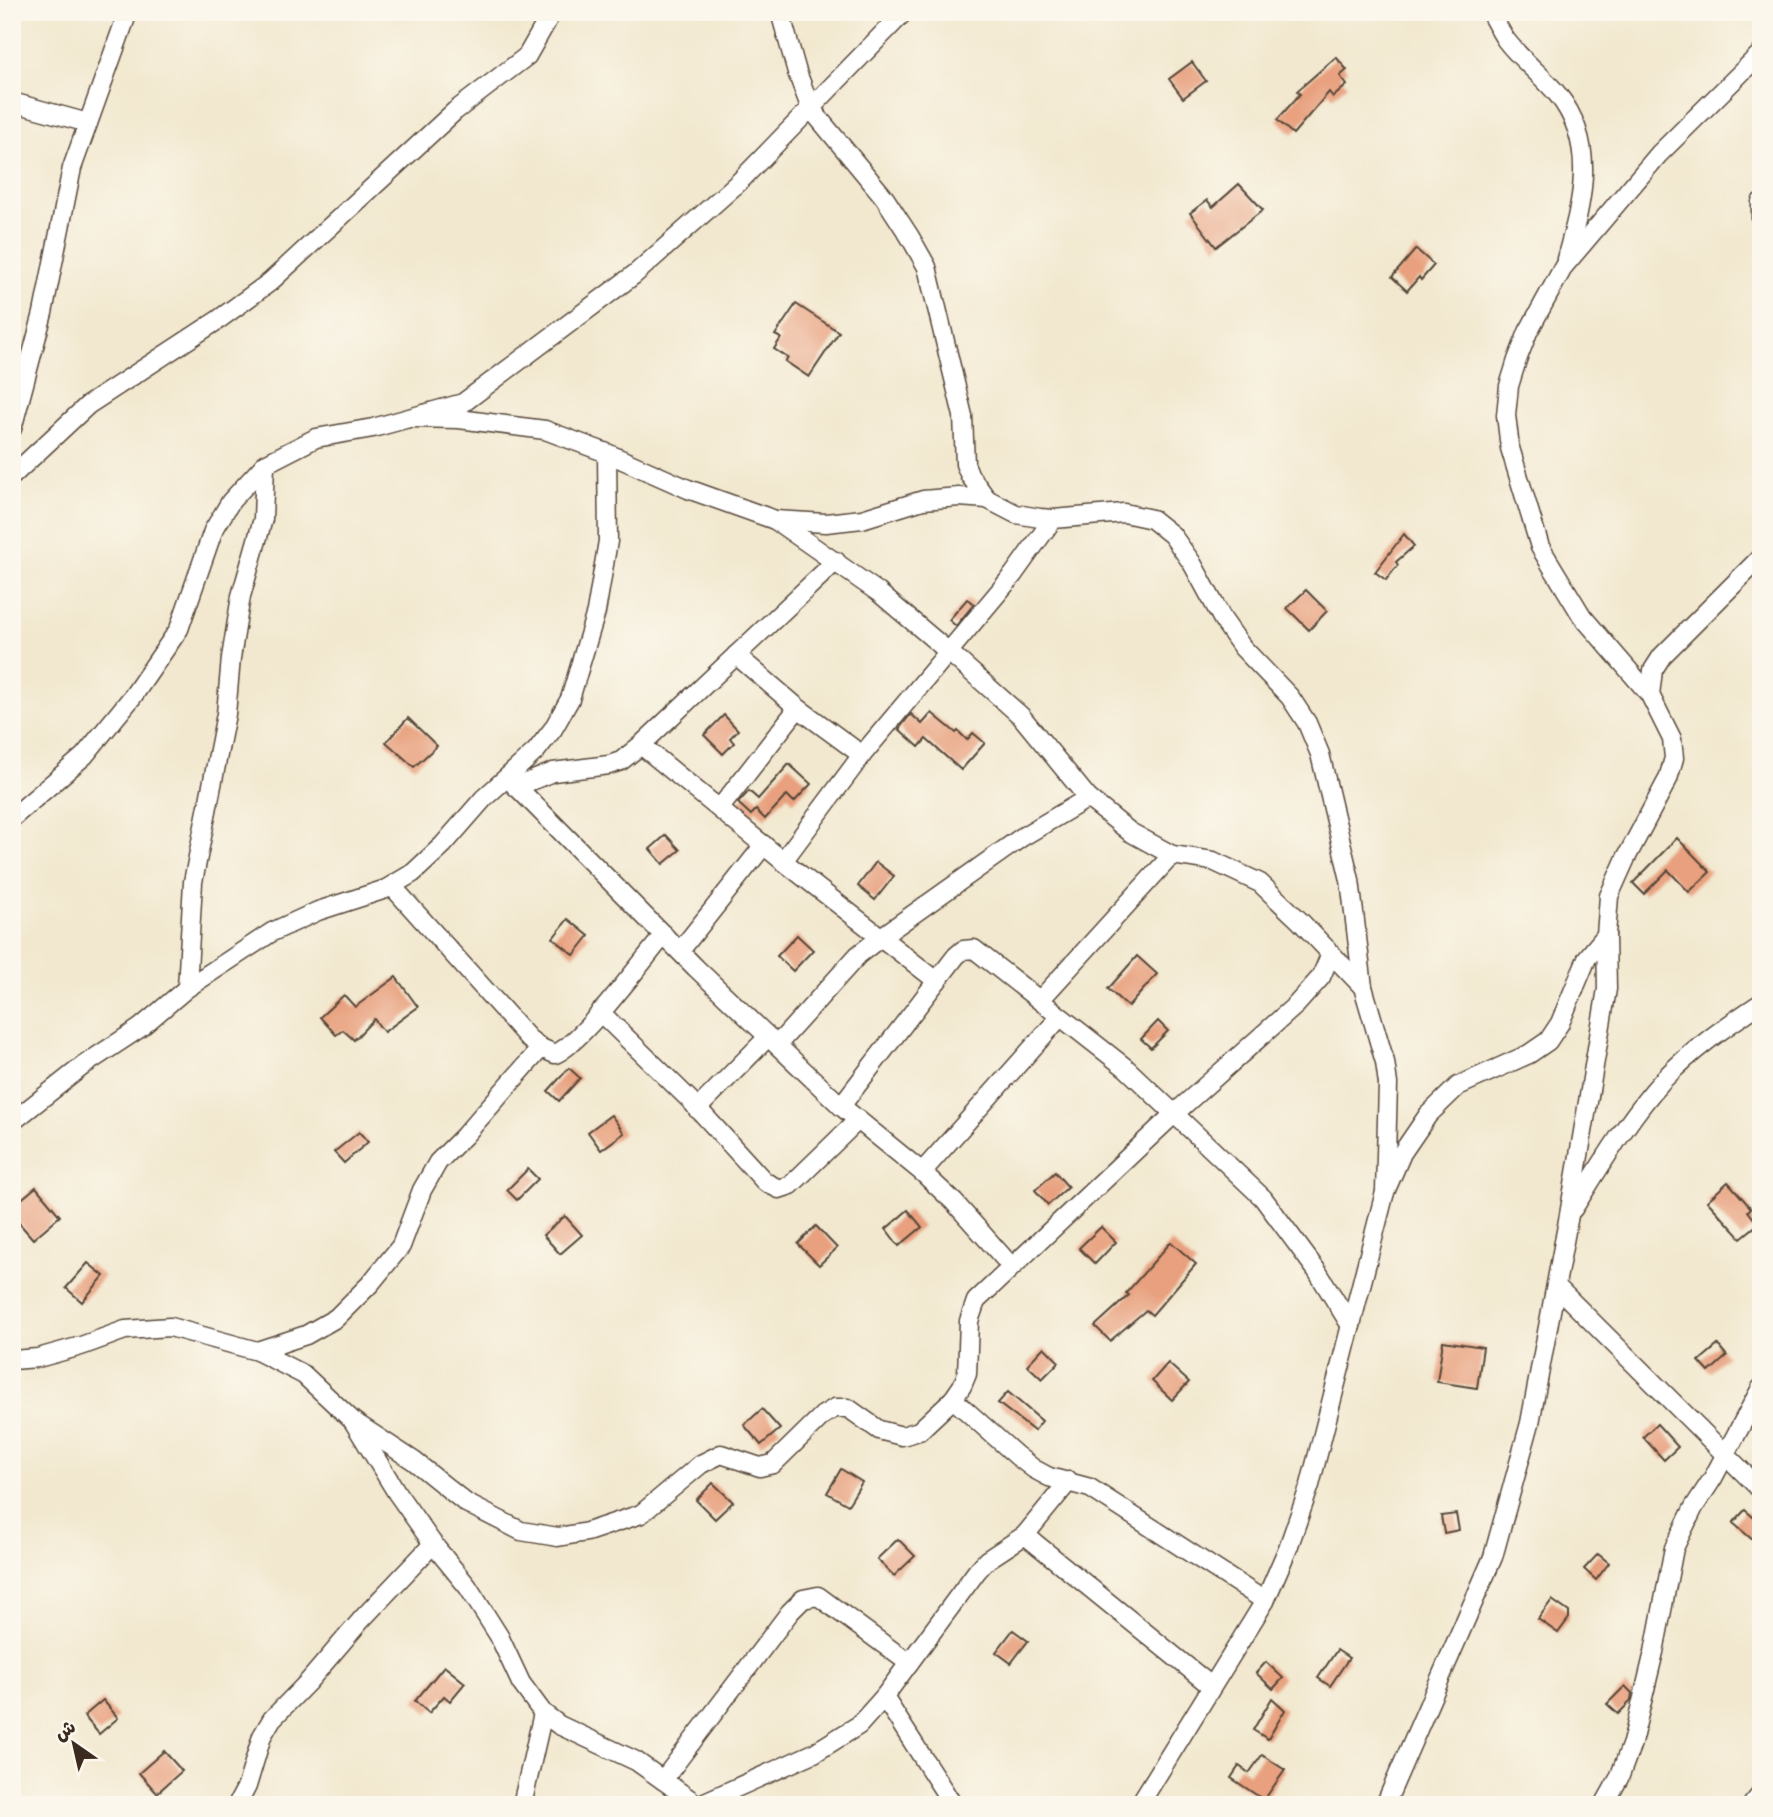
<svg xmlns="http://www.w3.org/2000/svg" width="1773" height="1817" font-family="'Playpen Sans','Playpen Sans Arabic',sans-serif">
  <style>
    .building { fill: #e8a07e }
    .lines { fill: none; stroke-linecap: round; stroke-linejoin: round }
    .street-casing { stroke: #564639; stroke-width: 21 }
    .street { stroke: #fff; stroke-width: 18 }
  </style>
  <rect width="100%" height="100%" fill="#fbf7ec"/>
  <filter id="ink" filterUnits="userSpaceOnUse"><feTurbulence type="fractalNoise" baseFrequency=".0143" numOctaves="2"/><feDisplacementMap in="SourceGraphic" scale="14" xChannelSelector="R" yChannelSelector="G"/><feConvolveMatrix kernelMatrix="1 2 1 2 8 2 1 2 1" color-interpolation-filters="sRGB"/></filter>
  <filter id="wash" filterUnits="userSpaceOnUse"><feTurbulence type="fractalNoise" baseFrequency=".00686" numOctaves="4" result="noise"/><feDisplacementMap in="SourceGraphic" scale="28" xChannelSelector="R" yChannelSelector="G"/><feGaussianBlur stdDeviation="1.57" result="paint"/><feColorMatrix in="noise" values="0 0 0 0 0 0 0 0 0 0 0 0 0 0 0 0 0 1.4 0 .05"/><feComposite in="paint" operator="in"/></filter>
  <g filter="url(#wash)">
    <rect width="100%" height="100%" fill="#f2e8cf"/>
    <g id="blocks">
      <g class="building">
        <path d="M1336,57L1347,70L1340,76L1347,85L1333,97L1329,92L1293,134L1277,120L1300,94L1297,91Z"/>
        <path d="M1192,62L1206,81L1183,98L1169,79Z"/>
        <path d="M1239,184L1263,210L1216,247L1190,213L1207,200L1213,207Z"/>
        <path d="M1416,249L1434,265L1421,280L1419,277L1407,291L1392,277Z"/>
        <path d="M796,304L839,332L809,377L785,361L788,358L774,349L781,338L775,335Z"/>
        <path d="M1404,534L1414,546L1396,562L1398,565L1386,580L1375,572Z"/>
        <path d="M1306,590L1327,611L1309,630L1287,608Z"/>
        <path d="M967,599L974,604L956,626L949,620Z"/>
        <path d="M932,713L956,733L958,731L967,740L973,733L985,743L961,770L926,739L919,747L899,729L911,714L922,724Z"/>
        <path d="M724,715L738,730L730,738L734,743L723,754L704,735Z"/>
        <path d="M408,718L437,746L414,767L386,742Z"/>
        <path d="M789,764L811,784L794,802L787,795L765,819L756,810L751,815L738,803L749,791L758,799Z"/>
        <path d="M666,835L680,850L663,864L650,849Z"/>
        <path d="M1677,838L1710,872L1689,892L1668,870L1644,894L1633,883Z"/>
        <path d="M876,862L894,876L875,900L858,886Z"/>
        <path d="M568,919L589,936L574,955L553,938Z"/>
        <path d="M797,935L813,950L793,971L777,956Z"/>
        <path d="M1137,956L1157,974L1128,1007L1108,989Z"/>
        <path d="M396,977L418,1007L384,1032L374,1019L354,1040L343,1030L336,1035L320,1017L344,995L355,1007Z"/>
        <path d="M1158,1021L1168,1031L1151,1048L1141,1039Z"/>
        <path d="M569,1068L580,1078L559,1101L548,1091Z"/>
        <path d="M611,1115L624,1133L601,1150L588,1132Z"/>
        <path d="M359,1132L368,1142L344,1163L334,1152Z"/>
        <path d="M528,1169L538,1179L517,1200L507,1190Z"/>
        <path d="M1055,1172L1068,1187L1048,1205L1035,1190Z"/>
        <path d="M1728,1182L1751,1208L1748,1211L1758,1224L1741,1238L1707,1201Z"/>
        <path d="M36,1187L60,1216L33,1239L12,1215V1207Z"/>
        <path d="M908,1210L922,1227L899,1246L886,1229Z"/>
        <path d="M565,1216L582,1235L560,1254L543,1235Z"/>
        <path d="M816,1226L837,1248L819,1265L798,1244Z"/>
        <path d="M1101,1227L1116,1242L1095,1264L1079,1248Z"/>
        <path d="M1171,1242L1196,1264L1152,1315L1146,1310L1110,1341L1095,1326L1129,1295L1126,1293Z"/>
        <path d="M88,1263L104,1276L82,1302L66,1288Z"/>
        <path d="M1443,1341L1483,1347L1477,1388L1437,1382Z"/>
        <path d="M1718,1345L1727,1356L1709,1372L1699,1361Z"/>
        <path d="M1044,1347L1059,1362L1042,1379L1027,1365Z"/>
        <path d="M1168,1363L1189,1382L1172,1400L1152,1381Z"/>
        <path d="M1008,1392L1042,1421L1034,1431L998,1403Z"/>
        <path d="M762,1409L780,1429L761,1445L744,1425Z"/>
        <path d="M1657,1424L1678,1447L1664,1460L1643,1437Z"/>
        <path d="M841,1469L862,1482L848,1505L827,1493Z"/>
        <path d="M713,1483L733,1502L715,1519L696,1500Z"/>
        <path d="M1745,1510L1761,1524V1547L1733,1523Z"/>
        <path d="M1456,1514L1459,1530L1444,1533L1441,1516Z"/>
        <path d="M898,1539L915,1556L894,1576L877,1559Z"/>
        <path d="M1598,1554L1609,1563L1596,1580L1584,1569Z"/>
        <path d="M1552,1600L1569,1612V1618L1558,1633L1538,1619Z"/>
        <path d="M1013,1630L1028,1641L1011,1663L996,1652Z"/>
        <path d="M1337,1650L1349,1658L1330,1686L1318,1678Z"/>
        <path d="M1266,1662L1283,1678L1273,1689L1256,1673Z"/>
        <path d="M444,1666L465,1683L450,1701L444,1696L429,1713L415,1701Z"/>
        <path d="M1625,1686L1632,1693L1631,1701L1618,1714L1607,1704Z"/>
        <path d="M1272,1698L1285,1710L1268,1739L1253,1730Z"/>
        <path d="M103,1700L118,1718L99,1734L84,1716Z"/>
        <path d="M164,1751L182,1771L157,1793L139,1773Z"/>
        <path d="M1262,1755L1285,1770L1264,1800L1231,1778L1239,1766L1249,1773Z"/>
      </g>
    </g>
  </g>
  <g filter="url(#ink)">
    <use href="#blocks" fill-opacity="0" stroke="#564639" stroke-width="2"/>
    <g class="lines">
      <g class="street-casing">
        <g id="street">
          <path d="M780,12L797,72L811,109L884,197L910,237L927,267L963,416L965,464L970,476L987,499"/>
          <path d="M1490,12C1495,21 1500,31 1506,40C1521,60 1542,75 1558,95C1598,145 1582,203 1566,259"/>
          <path d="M12,102L88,123"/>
          <path d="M1761,202V220"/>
          <path d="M410,418L459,419L545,430L607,453L688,489L775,520L826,523L862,519L923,500L959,497L987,499L1016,514L1040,518L1053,519L1124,513L1152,519L1172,535L1192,563L1223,620L1242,647L1290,697L1307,723L1320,754L1350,880L1363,987L1385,1062L1388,1084L1385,1192"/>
          <path d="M12,429L43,313L72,168L128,12"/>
          <path d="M12,476L88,405L218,320L270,282L455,111L527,56L552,12"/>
          <path d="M775,520L878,592L950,653L1021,716L1088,798L1130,832L1172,855L1213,861L1260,883L1300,921L1363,987"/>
          <path d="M736,655L798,708L862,755"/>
          <path d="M1650,695L1653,670L1662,656L1761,557"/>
          <path d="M641,745L783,861L937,981"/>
          <path d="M508,778L696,968L841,1106L922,1172L954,1202L1011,1266"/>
          <path d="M516,787L553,772L609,765L621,761L641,745L836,561"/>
          <path d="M720,808L798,708"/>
          <path d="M12,818L84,756L133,696L179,629L213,531L231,501L265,464L316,438L373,428L463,403L635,274L739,182L904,12"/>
          <path d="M783,861L862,755L1013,575L1053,519"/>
          <path d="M392,886L529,1039L541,1048L555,1054C580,1045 643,960 664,935"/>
          <path d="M680,951L764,845"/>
          <path d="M187,988L193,882L226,714L231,658L241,596L263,519L265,464"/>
          <path d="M1040,1000L1172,855"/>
          <path d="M600,1012L690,1100L765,1182L779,1189L791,1185L858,1120"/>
          <path d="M777,1045L858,955L881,937L1022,837L1088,798"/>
          <path d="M841,1106L956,956L963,950L974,949L1126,1068L1263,1198L1317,1271L1351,1326"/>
          <path d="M697,1109L768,1037"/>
          <path d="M12,1122L84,1065L140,1028L187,988L272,932L318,911L386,889L413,873L443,845L484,798L536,751L553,729L570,699L596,612L608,541L607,453"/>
          <path d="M922,1172L1060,1017"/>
          <path d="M1573,1209C1600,1167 1629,1117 1663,1080C1692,1050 1726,1026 1761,1003"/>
          <path d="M1556,1286L1761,1490"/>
          <path d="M257,1351L306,1335L336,1318L370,1284L401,1246L422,1190L438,1162L464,1136L541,1048"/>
          <path d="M12,1360L38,1358L81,1346L125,1330L170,1327L257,1351L304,1375L353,1421L397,1493L433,1544L468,1587L499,1636L521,1683L543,1713L559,1725L636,1761L698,1805"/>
          <path d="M953,1399L1017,1456L1034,1469L1049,1477L1090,1488L1265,1601"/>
          <path d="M353,1421L414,1461L466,1503L521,1531L558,1537L587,1532L641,1514L701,1464L721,1454L760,1467L773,1464L823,1415L835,1408H848L879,1430L902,1436L919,1431L953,1399L962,1386L967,1374L969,1321L976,1301L1174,1114L1296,1005L1321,977L1331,953"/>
          <path d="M1025,1535L1211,1686"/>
          <path d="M884,1697L953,1805"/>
          <path d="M663,1780L790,1612L803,1599L818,1596L909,1663"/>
          <path d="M237,1805L247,1786L262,1736L272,1719L308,1682L362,1619L433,1544"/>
          <path d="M522,1805L543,1713"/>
          <path d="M698,1805L814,1753L859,1725L884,1697L977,1571L987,1560L1025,1535L1069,1481"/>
          <path d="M1139,1805L1265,1601L1288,1548L1310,1485L1385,1192L1402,1153L1428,1115L1458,1086L1529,1054L1548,1041L1560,1023L1587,958L1606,935"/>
          <path d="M1385,1805L1493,1557L1530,1423L1569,1215L1607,989L1606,935L1609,896L1626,858L1668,779L1674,758L1672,739L1650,695L1582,616L1540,547L1510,448L1506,415L1509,386L1517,360L1528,332L1564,266L1659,154L1761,53"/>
          <path d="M1604,1805L1619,1778L1632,1743L1654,1652L1674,1548L1694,1507L1713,1478L1761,1388"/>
          <path d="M1752,1805L1761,1794"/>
        </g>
      </g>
      <use href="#street" class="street"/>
    </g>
  </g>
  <rect width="1773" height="1817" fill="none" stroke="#fbf7ec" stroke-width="42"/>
  <g transform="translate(74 1744) rotate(326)" stroke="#fbf7ec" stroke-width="5" paint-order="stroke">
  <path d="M0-5L12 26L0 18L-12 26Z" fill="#3b2a1e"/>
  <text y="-10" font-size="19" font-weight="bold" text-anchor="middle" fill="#3b2a1e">ش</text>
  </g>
</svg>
